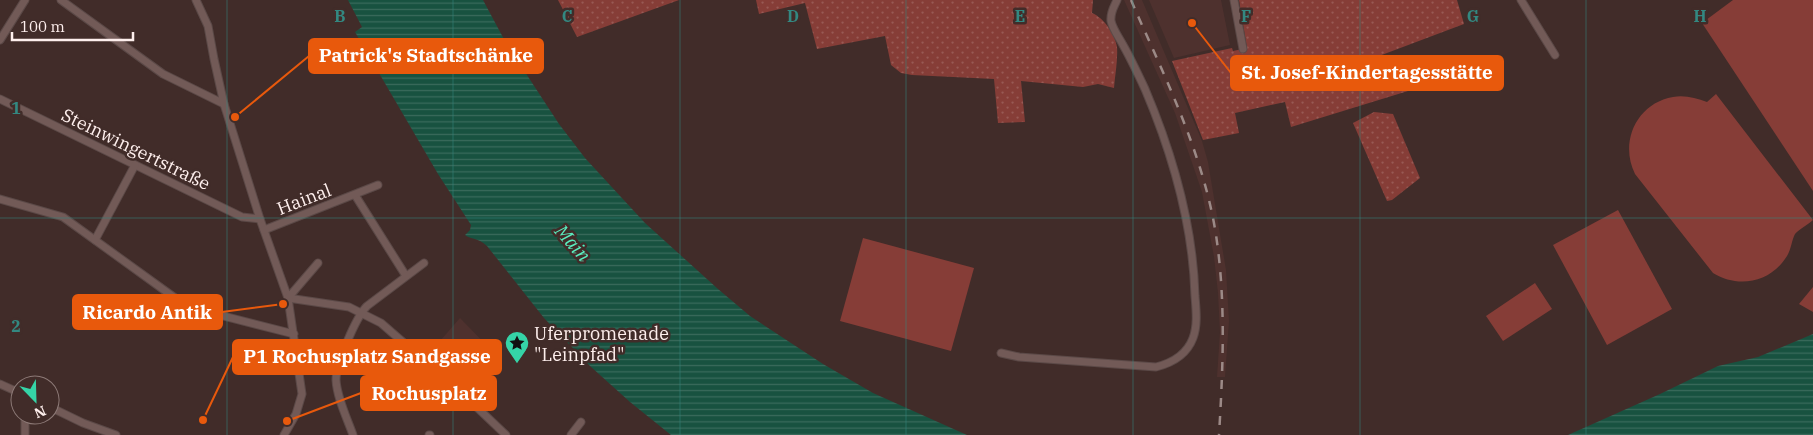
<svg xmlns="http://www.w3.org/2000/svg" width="1813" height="435" font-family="'IBM Plex Serif',serif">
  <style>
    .built { fill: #4e312e }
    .grass { fill: #863d37 }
    .garden { fill: url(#garden-dots) }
    .water { fill: url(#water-rules) }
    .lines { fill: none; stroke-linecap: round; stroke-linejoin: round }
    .street-casing { stroke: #5b4947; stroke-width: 9 }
    .street { stroke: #725a57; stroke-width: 7 }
    .rail { stroke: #9c8a87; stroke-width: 2.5; stroke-dasharray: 9 9; stroke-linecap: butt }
    .grid { fill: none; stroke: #338881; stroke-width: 1; stroke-opacity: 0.55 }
    .labels { text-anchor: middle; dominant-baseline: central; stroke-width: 5; stroke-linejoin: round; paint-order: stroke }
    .street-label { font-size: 18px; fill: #feefed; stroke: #412c29 }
    .poi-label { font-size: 18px; fill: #feefed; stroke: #412c29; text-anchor: start }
    .water-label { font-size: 19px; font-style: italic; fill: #5aecbe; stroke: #412c29 }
    .grid-label { font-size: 16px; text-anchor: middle; font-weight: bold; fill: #338881; stroke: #412c29; stroke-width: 5; stroke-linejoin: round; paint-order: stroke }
    .leader { fill: none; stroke: #e8590c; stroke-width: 2 }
    .callout-dot { fill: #e8590c; stroke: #412c29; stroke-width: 2 }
    .callout { fill: #e8590c; stroke: #e8590c; stroke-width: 2 }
    .callout-label { font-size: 19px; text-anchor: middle; font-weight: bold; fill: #fff }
  </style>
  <defs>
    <pattern id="garden-dots" width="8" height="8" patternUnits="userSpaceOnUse" patternTransform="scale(1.25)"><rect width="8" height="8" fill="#863d37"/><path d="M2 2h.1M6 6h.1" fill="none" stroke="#985954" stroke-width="1.8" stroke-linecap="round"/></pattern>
    <pattern id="water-rules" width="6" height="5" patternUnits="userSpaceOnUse" patternTransform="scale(1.25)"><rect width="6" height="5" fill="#185240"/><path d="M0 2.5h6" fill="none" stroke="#3b6b5c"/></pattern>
  </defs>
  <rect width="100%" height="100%" fill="#412c29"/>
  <g class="built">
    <path d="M1124,0H1142L1202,141L1208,162L1226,270L1229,321L1225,377H1217L1220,332L1218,293L1214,257L1202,192L1175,113Z"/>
    <path d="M1149,0H1221L1230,45L1174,58Z"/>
    <path d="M460,318L495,354L462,389L427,356Z"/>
  </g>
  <g class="grass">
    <path d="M1733,0H1813V191L1702,23Z"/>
    <path d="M1716,94L1813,220C1808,225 1799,229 1795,234C1792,239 1791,250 1787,256C1771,282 1739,289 1713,273L1635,174C1619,142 1637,103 1673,97C1685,95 1696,98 1707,102Z"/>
    <path d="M1618,210L1672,309L1607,345L1553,245Z"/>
    <path d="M863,238L974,268L951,351L840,321Z"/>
    <path d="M1535,283L1552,309L1503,341L1486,316Z"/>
    <path d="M1813,287V312L1799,304Z"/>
  </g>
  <g class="garden">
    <path d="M558,0H679L577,37Z"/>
    <path d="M756,0H1093L1092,13C1104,18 1115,34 1117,47C1118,60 1115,75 1114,88L1098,84L1083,87L1021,81L1025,122L998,123L994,79L912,75L901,73L891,65L885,36L817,49L805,3L759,14Z"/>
    <path d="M1239,0H1457L1464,24L1379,56L1388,82L1418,74L1421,87L1291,127L1285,102L1235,113L1239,133L1203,140L1172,61L1232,48L1233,51L1247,48Z"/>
    <path d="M1374,112L1393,114L1420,178L1392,200L1387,201L1353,123Z"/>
  </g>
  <g class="water">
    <path d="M348,0H483L506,43L559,124L585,158L645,223L718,289L750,316L823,364L873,393L967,435H671L630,402L590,366L544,318L487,246C478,237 471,240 465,235L470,230L471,225L438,174L355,32L362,27Z"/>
    <path d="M1813,334V435H1568L1660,394L1718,366L1758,357Z"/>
  </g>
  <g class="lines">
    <g class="street-casing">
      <g id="street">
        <path d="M61,0L163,74L224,104"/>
        <path d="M196,0L208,26L214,59L224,104L260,219L288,298L302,394L296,414L284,435"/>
        <path d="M1234,0L1243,49"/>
        <path d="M1521,0L1555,55"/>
        <path d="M0,40L25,0"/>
        <path d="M0,99L242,217L260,219"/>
        <path d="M355,195L406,276"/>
        <path d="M0,199L63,217L182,303L196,309L294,334"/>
        <path d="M264,230L378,185"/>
        <path d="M95,240L135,165"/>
        <path d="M288,298L349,307L381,323L466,397L506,435"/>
        <path d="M288,298L318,263"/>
        <path d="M1001,353L1019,357L1156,367C1172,363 1187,354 1193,338C1198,325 1196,309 1195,296C1193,224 1173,155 1145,89C1138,74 1131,59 1123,45C1119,37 1113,30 1111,21C1110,12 1114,7 1117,0"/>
        <path d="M0,384L20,393"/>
        <path d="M50,407L83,423L116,435"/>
        <path d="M25,415V435"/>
        <path d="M353,435C347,418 337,398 336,380C336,364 356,317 367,306L424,263"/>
        <path d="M429,435H430"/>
        <path d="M571,435L581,422"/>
      </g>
    </g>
    <use href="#street" class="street"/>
    <path class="rail" d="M1131,0C1164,76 1203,152 1216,235C1226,301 1223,368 1219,435"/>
  </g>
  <path class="grid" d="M227,0V435M453,0V435M680,0V435M906,0V435M1133,0V435M1360,0V435M1586,0V435M0,218H1813"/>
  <defs>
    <g id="sight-pin" transform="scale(1.25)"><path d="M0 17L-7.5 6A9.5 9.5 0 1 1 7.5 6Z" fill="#35d4a7" stroke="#412c29"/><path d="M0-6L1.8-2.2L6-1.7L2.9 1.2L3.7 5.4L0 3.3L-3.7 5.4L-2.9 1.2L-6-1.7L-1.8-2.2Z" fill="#111"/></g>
  </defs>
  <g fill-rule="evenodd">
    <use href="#sight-pin" x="517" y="343"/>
  </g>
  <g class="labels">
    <g class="street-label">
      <text transform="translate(136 149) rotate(26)">Steinwingertstraße</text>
      <text transform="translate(304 199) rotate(-21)">Hainal</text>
    </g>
    <g class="poi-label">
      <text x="534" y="333">Uferpromenade<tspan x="534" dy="21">"Leinpfad"</tspan></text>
    </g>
    <g class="water-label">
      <text transform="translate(573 243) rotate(48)">Main</text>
    </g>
  </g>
  <g class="grid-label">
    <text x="340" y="22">B</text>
    <text x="567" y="22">C</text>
    <text x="793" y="22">D</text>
    <text x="1020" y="22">E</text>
    <text x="1246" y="22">F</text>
    <text x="1473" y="22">G</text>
    <text x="1700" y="22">H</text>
    <text x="16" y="114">1</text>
    <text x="16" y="332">2</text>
  </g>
  <path class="leader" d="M235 117L309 56M1192 23L1231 73M283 304L222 312M203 420L233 357M287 421L361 393"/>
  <g class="callout-dot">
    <circle cx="235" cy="117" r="5"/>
    <circle cx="1192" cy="23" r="5"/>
    <circle cx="283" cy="304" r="5"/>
    <circle cx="203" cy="420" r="5"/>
    <circle cx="287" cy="421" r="5"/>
  </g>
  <g class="callout">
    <rect x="309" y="39" width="234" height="34" rx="5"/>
    <rect x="1231" y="56" width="272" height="34" rx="5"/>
    <rect x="73" y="295" width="149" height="34" rx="5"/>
    <rect x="233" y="340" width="268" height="34" rx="5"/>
    <rect x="361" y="376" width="135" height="34" rx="5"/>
  </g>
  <g class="callout-label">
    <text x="426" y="62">Patrick's Stadtschänke</text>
    <text x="1367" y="79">St. Josef-Kindertagesstätte</text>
    <text x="147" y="319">Ricardo Antik</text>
    <text x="367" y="363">P1 Rochusplatz Sandgasse</text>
    <text x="429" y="400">Rochusplatz</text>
  </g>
  <g transform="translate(35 400) rotate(157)"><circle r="24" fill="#412c29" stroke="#8d7a77"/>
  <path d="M0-4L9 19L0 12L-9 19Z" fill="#35d4a7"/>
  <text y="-8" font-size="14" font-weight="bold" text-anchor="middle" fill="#feefed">N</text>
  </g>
  <path d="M12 32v8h121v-8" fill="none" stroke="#feefed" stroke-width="2.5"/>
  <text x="20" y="32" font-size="15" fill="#feefed" stroke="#412c29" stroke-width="4" paint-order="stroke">100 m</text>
</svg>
